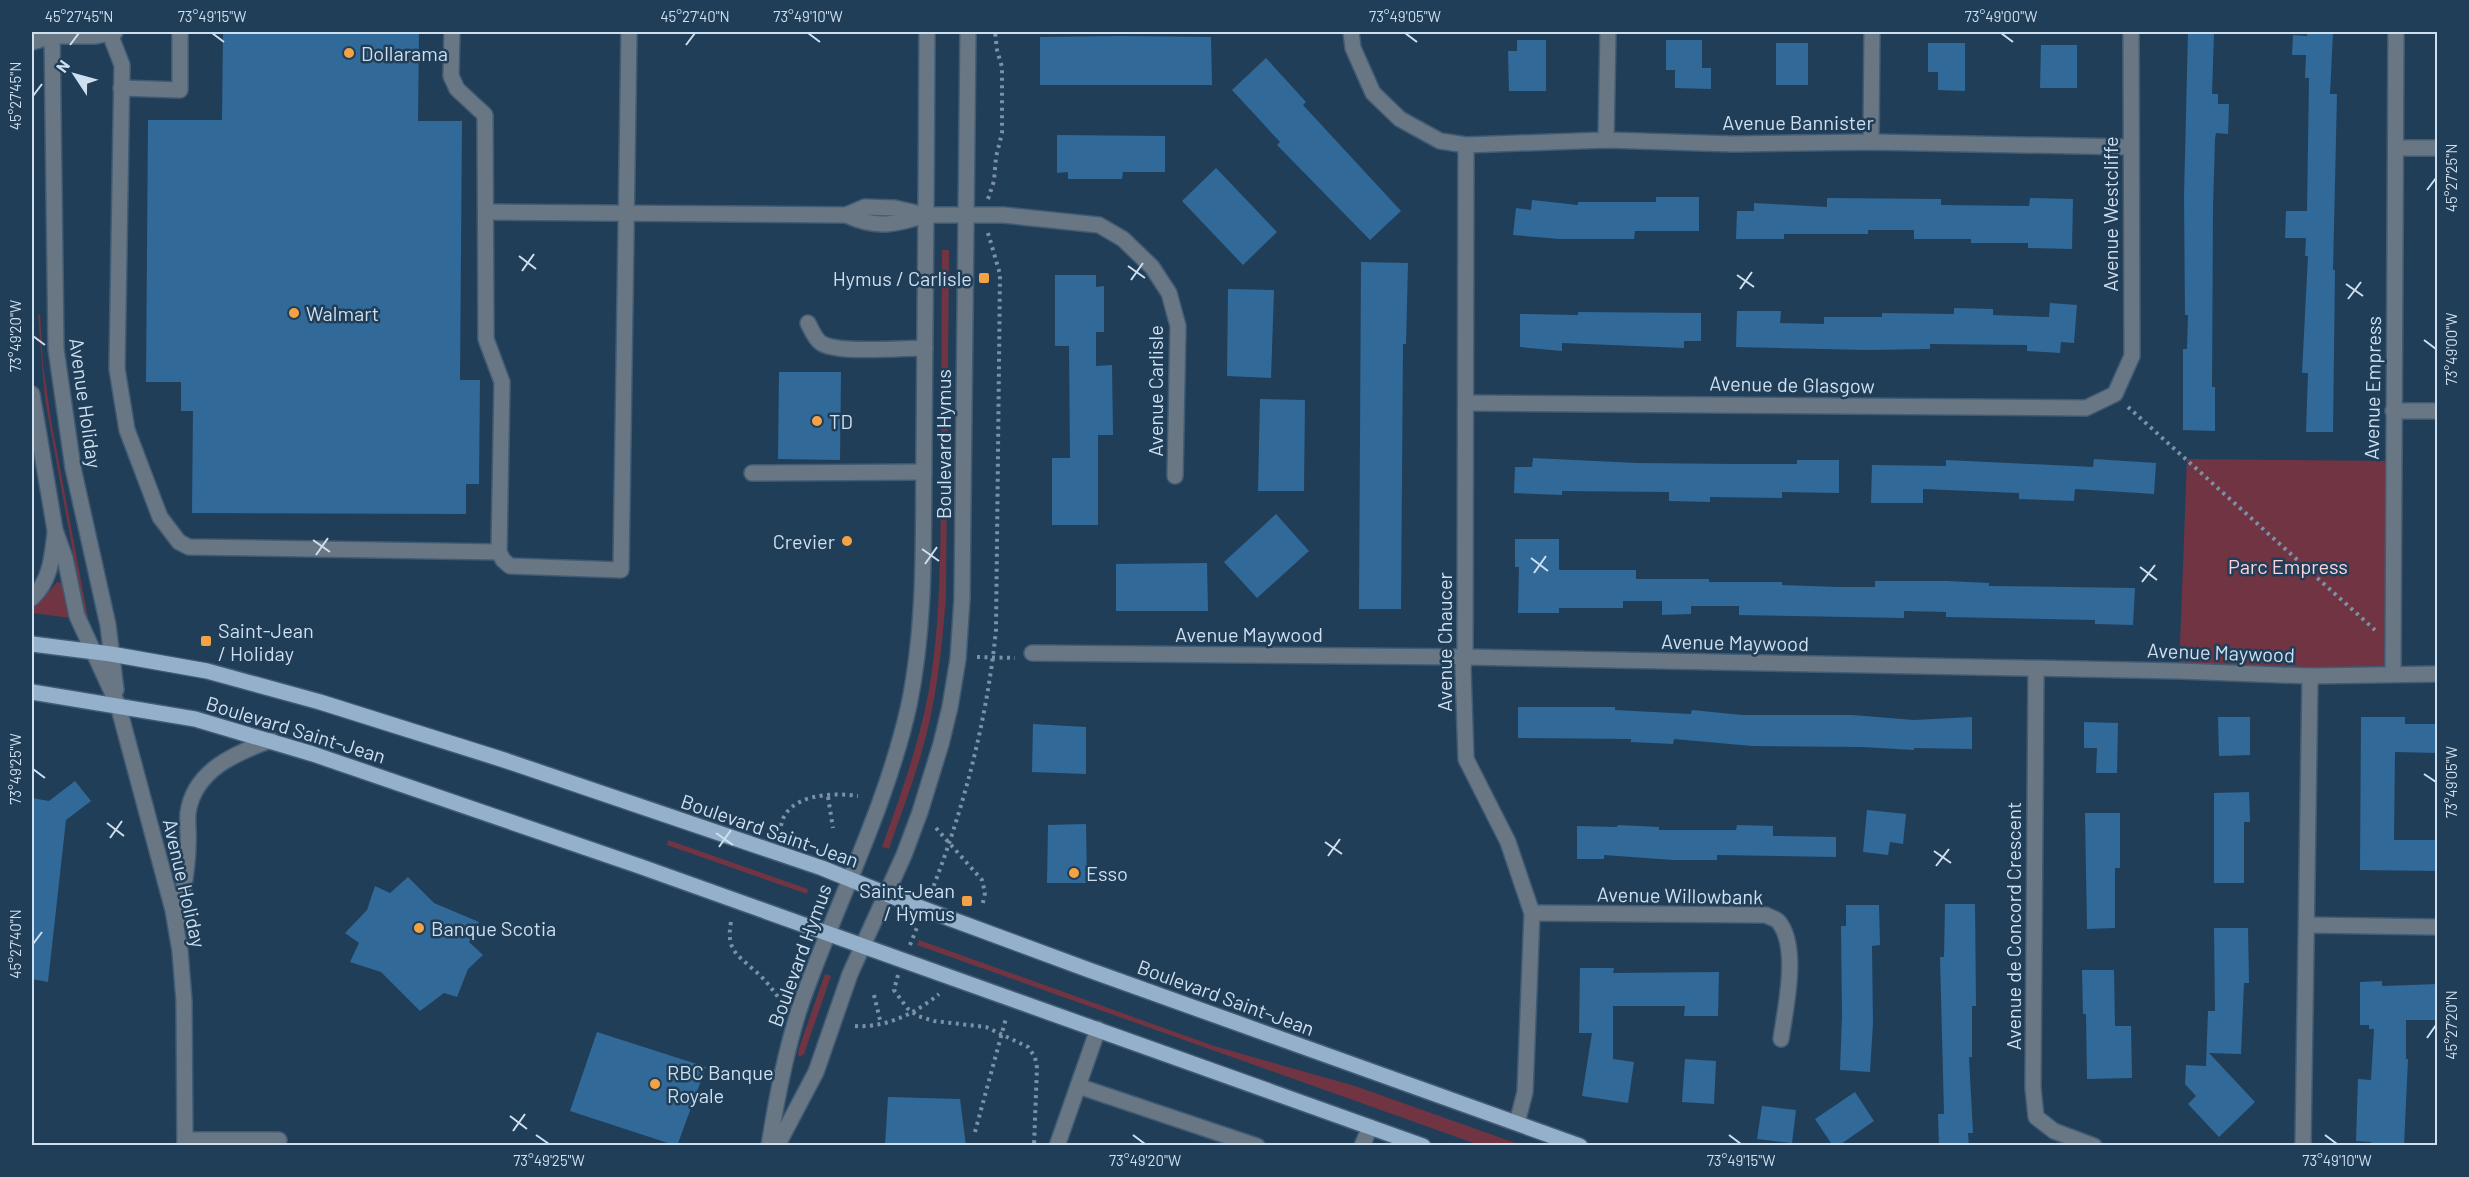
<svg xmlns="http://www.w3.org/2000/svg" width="2469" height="1177" font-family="Barlow,sans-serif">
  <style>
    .green { fill: #713442 }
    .building { fill: #316999 }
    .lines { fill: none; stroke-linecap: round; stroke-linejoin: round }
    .minor-casing { stroke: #405b73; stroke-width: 18 }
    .major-casing { stroke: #405b73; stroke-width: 18 }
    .path { stroke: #7b91a6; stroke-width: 4; stroke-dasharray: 3 4.5; stroke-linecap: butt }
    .minor { stroke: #697683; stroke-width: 15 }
    .major { stroke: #94b0ca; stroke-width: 15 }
    .ticks { fill: none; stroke: #cedfef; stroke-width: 2 }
    .poi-dot { fill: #f4a344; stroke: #213e58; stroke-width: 2 }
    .labels { text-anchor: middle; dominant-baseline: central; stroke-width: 5; stroke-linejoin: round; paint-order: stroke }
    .poi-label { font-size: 20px; fill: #cedfef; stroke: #213e58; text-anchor: start }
    .street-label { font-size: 20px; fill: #cedfef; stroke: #213e58 }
    .park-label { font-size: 20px; fill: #fed2d9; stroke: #213e58 }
    .neatline { fill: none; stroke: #cedfef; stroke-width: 2 }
    .ticks-label { font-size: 15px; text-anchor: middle; fill: #cedfef }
  </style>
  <rect width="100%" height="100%" fill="#213e58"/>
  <g class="green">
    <path d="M942,250H949L946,595C942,650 936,705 920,758C911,789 899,819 889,849L882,847C900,797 918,747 928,695C940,630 940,565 941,500C942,416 941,333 942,250Z"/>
    <path d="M40,314L43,364L51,420L88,618L85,619L45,399L38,315Z"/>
    <path d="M2187,459L2393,461V673L2179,671Z"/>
    <path d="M57,582L62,583L71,618L32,613V609L44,598Z"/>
    <path d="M668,840L808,889L807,894L667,845Z"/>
    <path d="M919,940L1214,1046L1355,1086L1521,1145H1479L917,945Z"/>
    <path d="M825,974L831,976L804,1054L800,1057L798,1055L799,1048Z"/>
  </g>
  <g class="building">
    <path d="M223,32H419L418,121H462L460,380H480L479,484H466V514L192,513L193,411H181V382H146L148,120H222Z"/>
    <path d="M2188,32L2214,33L2212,94H2218V104H2229L2228,134L2216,133L2215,139L2213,208L2212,387H2215V431L2183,430V349H2187L2188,315H2185L2184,196Z"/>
    <path d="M2307,32L2333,33L2330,94H2337L2333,270H2335L2333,432H2306L2308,373H2302L2308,256H2305L2306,238H2285L2286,211H2307L2309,78H2305L2306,55H2292L2293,35L2307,36Z"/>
    <path d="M1121,36L1211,37L1212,85H1040V37Z"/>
    <path d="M1517,40H1546V91H1509L1508,51H1517Z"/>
    <path d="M1666,40H1702V68H1711V89L1675,88V70H1666Z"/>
    <rect x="1776" y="43" width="32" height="42"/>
    <path d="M1928,43H1965V91L1938,90V72H1928Z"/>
    <path d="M2041,45H2077V88H2040Z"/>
    <path d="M1266,58L1306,102L1303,105L1401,211L1370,240L1277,145L1280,142L1232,90Z"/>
    <path d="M1057,135L1165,136V172H1123L1122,179H1068V172L1057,173Z"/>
    <path d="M1216,168L1277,232L1243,265L1182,201Z"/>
    <path d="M1656,197H1699V231H1635L1634,239H1560L1513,235L1516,208L1531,210L1532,200L1578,205V202H1656Z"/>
    <path d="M1827,198L1941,199V205L2029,206L2030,198L2073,199L2072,249L2028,248V243H1971V239H1914V230H1868V234H1784V239H1736L1737,211H1754V203L1827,207Z"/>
    <path d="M1361,262L1408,263L1406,344H1403L1401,609H1359Z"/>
    <path d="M1055,275H1096V287L1104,286V332H1096V366L1112,365L1113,435H1098V525H1052V458H1070L1069,346H1055Z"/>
    <path d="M1228,289L1274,290L1271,378L1227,376Z"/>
    <path d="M2050,303L2077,305L2074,343L2061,342L2060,353L2027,351V345L1930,344V349L1867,350L1736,347L1737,311H1781L1780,323L1824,324V317H1882V313L1954,314V308L1993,309V315L2049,317Z"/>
    <path d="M1578,312L1701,313V341H1684V348L1562,343V351L1520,347V314L1578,315Z"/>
    <path d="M779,372H841L840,460L778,459Z"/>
    <path d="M1260,399L1305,400L1304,491H1258Z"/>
    <path d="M1533,458L1637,463L1736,464H1797V460H1839V493L1782,492V498L1710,497V502L1669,501V492L1562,491V495L1514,493L1515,467H1532Z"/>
    <path d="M2094,459L2156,463L2154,494L2075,489L2074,501L2019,499V493L1923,489V503H1871L1872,465L1946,466V460L2093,467Z"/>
    <path d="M1276,514L1309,551L1257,598L1224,562Z"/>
    <path d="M1515,539H1559V570H1636V579H1709V582H1782V585L1838,587H1875V581H1947L1989,583V586L2135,588L2133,625L2095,624V620L1946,617V612L1904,611V618L1739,615V606H1691V614L1662,615V601H1623V608H1559V613H1518L1519,567H1515Z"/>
    <path d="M1207,563L1208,611H1116V564Z"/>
    <path d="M1518,707H1615V710L1691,714L1692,710L1742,715H1852L1914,720L1972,717V749L1914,748V750L1862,747L1752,746L1674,739L1673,744L1631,742V739L1518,738Z"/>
    <path d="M2218,717H2250V755L2219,756Z"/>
    <path d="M2361,717H2405V724H2438V753L2395,752L2394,840H2438V871L2360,870Z"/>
    <path d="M2084,722L2118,723L2117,773H2096L2097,748H2084Z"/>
    <path d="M1033,724L1086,727V774L1032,772Z"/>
    <path d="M75,781L91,801L66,820L48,982L32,979V798L49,801Z"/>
    <path d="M2249,792L2250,822H2244V883H2214V793Z"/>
    <path d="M1867,810L1906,814L1903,844L1890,842L1888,855L1863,852Z"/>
    <path d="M2085,813H2120V868H2115V928L2087,929Z"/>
    <path d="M1086,824L1087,883H1047L1048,825Z"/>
    <path d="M1618,825L1659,827V830H1736L1737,825L1773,826V836L1836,837V857L1717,855V860H1673L1604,855V859H1577V826L1617,827Z"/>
    <path d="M408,877L434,903L479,922L469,942L483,955L468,969L457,997L444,993L420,1011L381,972L350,962L359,943L345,933L367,910L375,886L390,893Z"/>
    <path d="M1945,904H1975L1976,1006H1972V1057H1969L1973,1133H1968L1969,1146H1939L1938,1114H1944L1940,957H1944Z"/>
    <path d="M1846,905H1879L1880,945L1872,946L1873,1023L1870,1072L1840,1070L1842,1016L1841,926H1846Z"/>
    <path d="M2214,928H2248L2249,983H2244L2241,1054L2209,1053L2255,1102L2219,1137L2188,1104L2196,1096L2185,1084L2186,1065L2206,1066L2208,1011H2215Z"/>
    <path d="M1580,968H1614L1613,973L1719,972L1718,1016H1684L1685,1006H1613V1059L1634,1062L1628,1103L1582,1096L1592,1033H1579Z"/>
    <path d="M2082,970H2114L2115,1026H2131L2132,1078L2087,1079L2086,1014H2083Z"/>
    <path d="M2382,981V986L2438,984V1020H2406V1059H2408L2404,1146H2371V1142L2356,1141L2358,1079L2371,1080L2374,1029H2369V1025H2360V982Z"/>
    <path d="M597,1032L706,1067L677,1146L570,1111Z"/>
    <path d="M1685,1059L1716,1061L1714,1104L1682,1102Z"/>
    <path d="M1855,1092L1874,1121L1838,1146H1833L1815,1119Z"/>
    <path d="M888,1097L960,1099L966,1146H885Z"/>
    <path d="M1762,1106L1796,1110L1792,1143L1757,1139Z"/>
  </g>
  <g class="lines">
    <g class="minor-casing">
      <g id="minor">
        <path d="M52,32L56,349L73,468L108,625L116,690"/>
        <path d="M452,32L451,76L457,89L485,115L486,339L502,382L499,552L503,560L510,566L621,570L629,32"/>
        <path d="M1351,32L1353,48L1373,93L1400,119L1440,141L1466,145L1606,140L1734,144L1871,142L2130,147"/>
        <path d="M110,34L122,65L117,369L127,430L160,517L179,542L189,547L499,552"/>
        <path d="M32,42L53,36H96L115,32"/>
        <path d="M121,88L180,90V32"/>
        <path d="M1606,140L1608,32"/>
        <path d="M1871,142L1872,32"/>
        <path d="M1466,145L1465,657L1463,668L1466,759L1508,842L1532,913L1525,1092L1517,1123"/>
        <path d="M2396,148H2438"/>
        <path d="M486,212L846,215C877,229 894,225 925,215"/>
        <path d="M846,215L865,207L895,208L925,215H1003L1099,225L1123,239L1152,267L1169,293L1178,326L1175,476"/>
        <path d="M808,323C811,329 815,339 821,343C837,354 903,348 925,348"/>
        <path d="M32,394L55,530L65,558L77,616L118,705L173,910L180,951L184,1001L185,1146"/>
        <path d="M1466,403L2086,408L2115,394L2132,356L2131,32"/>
        <path d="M2393,411H2438"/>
        <path d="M752,473L924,472"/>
        <path d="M32,598C51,580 52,557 55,533"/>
        <path d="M1032,653L1465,657L2179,671L2310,676L2438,674"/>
        <path d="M2036,670L2033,1088L2036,1117L2054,1131L2094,1146"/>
        <path d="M2393,673L2396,32"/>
        <path d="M1532,913L1766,915C1769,917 1776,919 1778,921C1800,946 1785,1010 1781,1039"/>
        <path d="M179,919C182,895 188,869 188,845C189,834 187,824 188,813C194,770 236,753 271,740"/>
        <path d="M2307,925L2438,927"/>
        <path d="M1098,1029L1078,1086L1257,1146"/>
        <path d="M185,1140H279"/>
        <path d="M769,1146C777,1096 786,1048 802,1001C837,902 886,808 909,705C926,623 923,538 924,455C926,314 926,173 927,32"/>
        <path d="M777,1146L816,1072L850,974L904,855L920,812L941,744L950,707L958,659L962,599L968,32"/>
        <path d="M1057,1146L1078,1086"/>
        <path d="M1362,1146L1370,1127"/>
        <path d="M2303,1146L2310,676"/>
      </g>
    </g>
    <g class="major-casing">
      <g id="major">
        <path d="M32,644L111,654L207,671L320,702L504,760L822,868L916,906L1089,970L1580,1146"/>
        <path d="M32,692L195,719L313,754L639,866L1423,1146"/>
      </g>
    </g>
    <g class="path">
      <path d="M988,199L994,181L996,157L1002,133V67L997,50L995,32"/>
      <path d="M2128,407L2375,630"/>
      <path d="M977,657L1015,658"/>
      <path d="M828,797L833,828"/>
      <path d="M781,826C786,794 833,792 858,796"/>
      <path d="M936,828L982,880L985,893L982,907"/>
      <path d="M931,893C964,808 987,720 996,630L1000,274L988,233"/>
      <path d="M731,922C726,949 736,954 754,970C765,979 774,991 782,1003"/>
      <path d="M910,945L918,925"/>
      <path d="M898,975L894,990L907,1008L918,1016L934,1021L986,1027L1028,1047L1035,1057L1037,1068L1034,1146"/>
      <path d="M874,995L881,1024"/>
      <path d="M855,1026C886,1028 916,1013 939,994"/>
      <path d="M975,1132L1006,1018"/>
    </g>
    <use href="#minor" class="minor"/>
    <use href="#major" class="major"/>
  </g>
  <path class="ticks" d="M212,33L224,42M808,33L820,42M1405,33L1417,42M2001,33L2013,42M70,45L79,33M686,45L695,33M33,96L42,84M2427,190L2436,178M519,256L536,269M1128,266L1145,278M522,271L534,254M1737,275L1754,287M1131,280L1143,263M2346,284L2363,296M1740,289L1752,272M2348,299L2361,282M33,336L45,345M2424,340L2436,349M313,540L330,552M922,549L939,561M316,555L328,538M1531,558L1548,571M925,564L937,547M2140,567L2157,580M1534,573L1546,556M2142,582L2155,565M33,769L45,778M2424,774L2436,782M107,823L124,836M716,833L733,845M110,838L122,821M1325,842L1342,854M719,847L731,830M1934,851L1951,863M1328,856L1340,839M1936,866L1949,849M33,944L42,932M2427,1038L2436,1025M510,1116L527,1129M513,1131L525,1114M536,1135L549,1144M1133,1135L1145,1144M1729,1135L1741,1144M2325,1135L2337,1144"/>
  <g class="poi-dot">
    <circle cx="349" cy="53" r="6"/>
    <rect x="978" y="272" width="12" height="12" rx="3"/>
    <circle cx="294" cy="313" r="6"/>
    <circle cx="817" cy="421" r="6"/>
    <circle cx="847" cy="541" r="6"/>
    <rect x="200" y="635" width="12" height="12" rx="3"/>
    <circle cx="1074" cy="873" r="6"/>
    <rect x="961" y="895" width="12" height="12" rx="3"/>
    <circle cx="419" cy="928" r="6"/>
    <circle cx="655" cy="1084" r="6"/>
  </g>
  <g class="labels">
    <g class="poi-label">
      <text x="361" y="53">Dollarama</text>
      <text x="972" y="278" text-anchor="end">Hymus / Carlisle</text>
      <text x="306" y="313">Walmart</text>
      <text x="829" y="421">TD</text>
      <text x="835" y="541" text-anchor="end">Crevier</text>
      <text x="218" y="630">Saint-Jean<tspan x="218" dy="23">/ Holiday</tspan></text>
      <text x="1086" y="873">Esso</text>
      <text x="955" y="890" text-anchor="end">Saint-Jean<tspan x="955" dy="23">/ Hymus</tspan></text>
      <text x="431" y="928">Banque Scotia</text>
      <text x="667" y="1072">RBC Banque<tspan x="667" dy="23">Royale</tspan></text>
    </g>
    <g class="street-label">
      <text x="1798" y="122">Avenue Bannister</text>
      <text transform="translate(2110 214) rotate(-90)">Avenue Westcliffe</text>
      <text transform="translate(1792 384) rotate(1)">Avenue de Glasgow</text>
      <text transform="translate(2372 388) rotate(-89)">Avenue Empress</text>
      <text transform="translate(1155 391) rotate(-90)">Avenue Carlisle</text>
      <text transform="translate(86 403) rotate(82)">Avenue Holiday</text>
      <text transform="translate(943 444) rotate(-90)">Boulevard Hymus</text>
      <text x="1249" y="634">Avenue Maywood</text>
      <text transform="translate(1444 642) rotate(-90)">Avenue Chaucer</text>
      <text transform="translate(1735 642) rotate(1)">Avenue Maywood</text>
      <text transform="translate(2221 652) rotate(2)">Avenue Maywood</text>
      <text transform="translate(296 729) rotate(17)">Boulevard Saint-Jean</text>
      <text transform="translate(770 830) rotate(19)">Boulevard Saint-Jean</text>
      <text transform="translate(185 883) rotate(77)">Avenue Holiday</text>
      <text transform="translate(1680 895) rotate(1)">Avenue Willowbank</text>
      <text transform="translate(2013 926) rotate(-90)">Avenue de Concord Crescent</text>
      <text transform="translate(799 955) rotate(-70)">Boulevard Hymus</text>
      <text transform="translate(1226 997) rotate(20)">Boulevard Saint-Jean</text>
    </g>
    <g class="park-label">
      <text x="2288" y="566">Parc Empress</text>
    </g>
  </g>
  <rect width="2469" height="1177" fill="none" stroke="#213e58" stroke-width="66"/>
  <g transform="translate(75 75) rotate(306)" stroke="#213e58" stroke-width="4.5" paint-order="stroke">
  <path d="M0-4.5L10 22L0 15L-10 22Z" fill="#cedfef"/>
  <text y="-9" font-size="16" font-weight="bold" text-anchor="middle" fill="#cedfef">N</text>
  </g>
  <rect x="33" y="33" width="2403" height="1111" class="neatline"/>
  <g class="ticks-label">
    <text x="79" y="22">45°27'45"N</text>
    <text x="212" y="22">73°49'15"W</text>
    <text x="695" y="22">45°27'40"N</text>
    <text x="808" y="22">73°49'10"W</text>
    <text x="1405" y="22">73°49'05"W</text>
    <text x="2001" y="22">73°49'00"W</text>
    <text transform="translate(16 96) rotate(-90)" y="5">45°27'45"N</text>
    <text transform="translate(2452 178) rotate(-90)" y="5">45°27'25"N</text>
    <text transform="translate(16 336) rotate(-90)" y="5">73°49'20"W</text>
    <text transform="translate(2452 349) rotate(-90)" y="5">73°49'00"W</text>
    <text transform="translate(16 769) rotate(-90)" y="5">73°49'25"W</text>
    <text transform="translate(2452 782) rotate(-90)" y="5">73°49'05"W</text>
    <text transform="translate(16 944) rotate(-90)" y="5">45°27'40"N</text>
    <text transform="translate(2452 1025) rotate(-90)" y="5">45°27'20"N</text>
    <text x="549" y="1166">73°49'25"W</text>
    <text x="1145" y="1166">73°49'20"W</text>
    <text x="1741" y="1166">73°49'15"W</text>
    <text x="2337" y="1166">73°49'10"W</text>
  </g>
</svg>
